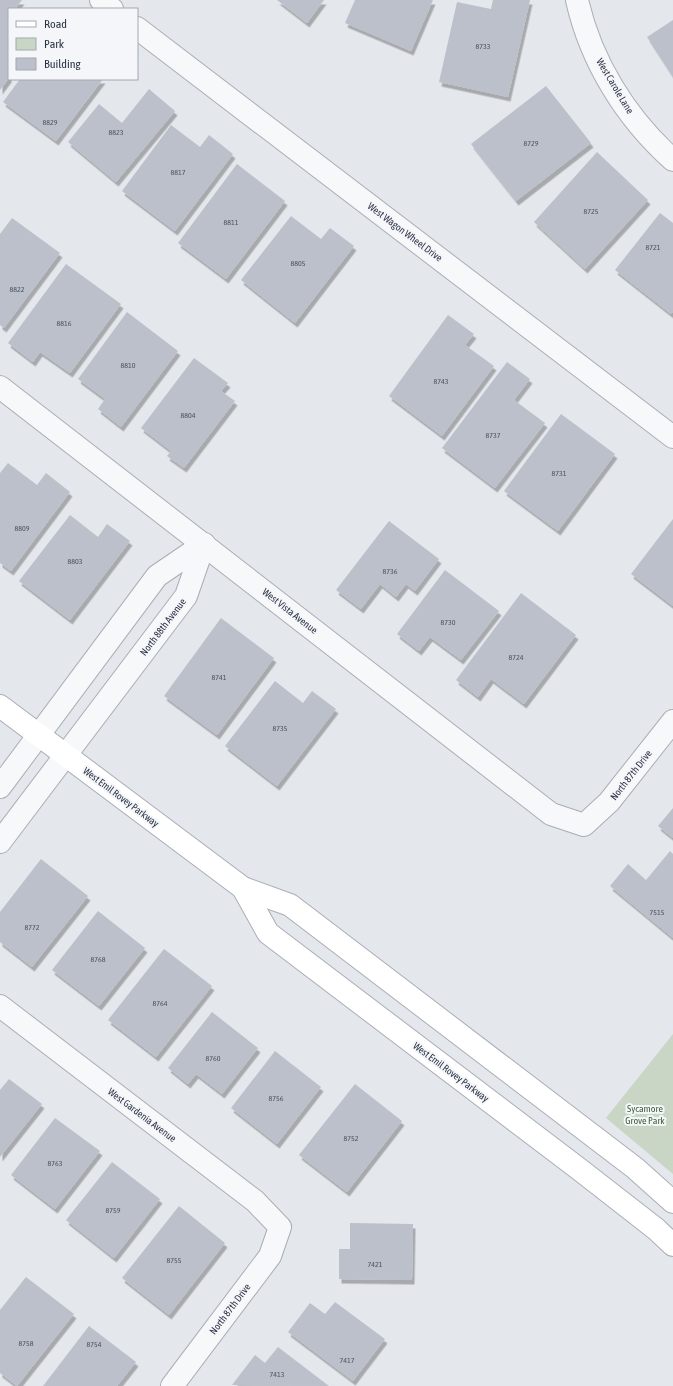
<svg xmlns="http://www.w3.org/2000/svg" width="673" height="1386" font-family="'Asap Condensed',sans-serif">
  <style>
    .park { fill: #c9d6c5 }
    .building { fill: #bbc0ca; filter: url(#shadow) }
    .lines { fill: none; stroke-linecap: round; stroke-linejoin: round }
    .street-casing { stroke: #a9aeb7; stroke-width: 24 }
    .secondary-casing { stroke: #a9aeb7; stroke-width: 24 }
    .street { stroke: #f7f8fa; stroke-width: 22 }
    .secondary { stroke: #fff; stroke-width: 22 }
    .labels { text-anchor: middle; dominant-baseline: central; stroke-width: 4; stroke-linejoin: round; paint-order: stroke }
    .number-label { font-size: 8px; fill: #4f5766 }
    .street-label { font-size: 10px; fill: #2b3445; stroke: #f4f6f9 }
    .park-label { font-size: 10px; fill: #3f6138; stroke: #f4f6f9 }
  </style>
  <defs>
    <filter id="shadow"><feDropShadow dx="2.5" dy="4.5" stdDeviation="0" flood-color="#0004"/></filter>
  </defs>
  <rect width="100%" height="100%" fill="#e4e7ec"/>
  <path class="park" d="M673,1034V1174L606,1118Z"/>
  <g class="building">
    <path d="M0,0H22L15,9H9V78L0,90Z"/>
    <path d="M277,0H324L307,23Z"/>
    <path d="M355,0H433L411,51L345,23Z"/>
    <path d="M493,0H530L508,97L439,82L457,2L491,9Z"/>
    <path d="M673,20V77L647,37Z"/>
    <path d="M20,79H103L56,141L3,102Z"/>
    <path d="M546,86L591,143L516,201L471,144Z"/>
    <path d="M149,89L175,111L116,182L68,142L99,104L122,123Z"/>
    <path d="M171,125L200,147L209,135L233,154L175,231L122,191Z"/>
    <path d="M597,152L648,200L585,269L534,222Z"/>
    <path d="M237,164L285,201L226,279L178,243Z"/>
    <path d="M660,213L673,223V312L671,314L615,270Z"/>
    <path d="M291,216L321,239L330,228L354,246L295,323L241,280Z"/>
    <path d="M12,218L60,253L4,328L0,325V234Z"/>
    <path d="M66,264L121,304L70,373L40,352L33,362L8,343Z"/>
    <path d="M127,312L178,351L121,427L98,409L105,399L78,379Z"/>
    <path d="M448,315L474,334L465,345L494,366L442,436L389,396Z"/>
    <path d="M194,358L228,383L221,391L235,401L184,468L167,456L171,451L141,428Z"/>
    <path d="M507,362L530,379L514,400L545,423L495,488L442,448Z"/>
    <path d="M561,414L615,454L558,531L504,491Z"/>
    <path d="M8,463L37,485L46,473L70,492L11,571L0,563V473Z"/>
    <path d="M70,515L98,537L107,524L130,541L70,620L19,581Z"/>
    <path d="M673,519V606L631,574Z"/>
    <path d="M389,521L439,559L415,591L406,584L396,597L380,584L361,609L336,590Z"/>
    <path d="M445,570L499,611L461,660L430,637L419,651L397,634Z"/>
    <path d="M521,593L576,635L524,704L491,679L478,697L456,680Z"/>
    <path d="M221,618L274,658L217,735L164,696Z"/>
    <path d="M275,681L303,703L312,691L336,709L277,786L225,746Z"/>
    <path d="M673,808V838L658,826Z"/>
    <path d="M670,851L673,854V938L610,886L628,864L646,880Z"/>
    <path d="M41,859L88,896L32,967L0,942V912Z"/>
    <path d="M98,911L145,948L99,1006L52,970Z"/>
    <path d="M164,949L212,986L156,1057L108,1020Z"/>
    <path d="M212,1012L258,1048L222,1094L196,1074L188,1084L168,1068Z"/>
    <path d="M275,1051L321,1087L277,1144L231,1108Z"/>
    <path d="M9,1079L42,1104L0,1157V1090Z"/>
    <path d="M355,1084L402,1121L347,1192L299,1155Z"/>
    <path d="M55,1118L100,1151L55,1209L11,1175Z"/>
    <path d="M112,1162L160,1199L114,1258L66,1220Z"/>
    <path d="M179,1206L225,1243L169,1315L122,1278Z"/>
    <path d="M350,1223L413,1224L412,1280L339,1279V1249H350Z"/>
    <path d="M26,1277L74,1314L17,1386L0,1373V1310Z"/>
    <path d="M335,1302L385,1339L353,1381L288,1332L310,1303L325,1314Z"/>
    <path d="M89,1326L136,1362L117,1386H43Z"/>
    <path d="M278,1347L329,1386L232,1385L255,1355L265,1363Z"/>
  </g>
  <g class="lines">
    <g class="street-casing">
      <g id="street">
        <path d="M101,0L112,9"/>
        <path d="M577,0C591,62 626,118 673,160"/>
        <path d="M137,28L673,437"/>
        <path d="M0,387L551,814L584,825L609,802L673,721"/>
        <path d="M0,787L157,576L204,544"/>
        <path d="M0,842L186,596L204,544"/>
        <path d="M0,1006L255,1201L280,1227L270,1256L172,1386"/>
      </g>
    </g>
    <g class="secondary-casing">
      <g id="secondary">
        <path d="M0,706L243,888L290,905L635,1168L673,1202"/>
        <path d="M243,888L268,933L579,1169L656,1229L673,1245"/>
      </g>
    </g>
    <use href="#street" class="street"/>
    <use href="#secondary" class="secondary"/>
  </g>
  <g class="labels">
    <g class="number-label">
      <text x="483" y="46">8733</text>
      <text x="50" y="122">8829</text>
      <text x="116" y="132">8823</text>
      <text x="531" y="143">8729</text>
      <text x="178" y="172">8817</text>
      <text x="591" y="211">8725</text>
      <text x="231" y="222">8811</text>
      <text x="653" y="247">8721</text>
      <text x="298" y="263">8805</text>
      <text x="17" y="289">8822</text>
      <text x="64" y="323">8816</text>
      <text x="128" y="365">8810</text>
      <text x="441" y="381">8743</text>
      <text x="188" y="415">8804</text>
      <text x="493" y="435">8737</text>
      <text x="559" y="473">8731</text>
      <text x="22" y="528">8809</text>
      <text x="75" y="561">8803</text>
      <text x="390" y="571">8736</text>
      <text x="448" y="622">8730</text>
      <text x="516" y="657">8724</text>
      <text x="219" y="677">8741</text>
      <text x="280" y="728">8735</text>
      <text x="657" y="912">7515</text>
      <text x="32" y="927">8772</text>
      <text x="98" y="959">8768</text>
      <text x="160" y="1003">8764</text>
      <text x="213" y="1058">8760</text>
      <text x="276" y="1098">8756</text>
      <text x="351" y="1138">8752</text>
      <text x="55" y="1163">8763</text>
      <text x="113" y="1210">8759</text>
      <text x="174" y="1260">8755</text>
      <text x="375" y="1264">7421</text>
      <text x="26" y="1343">8758</text>
      <text x="94" y="1344">8754</text>
      <text x="347" y="1360">7417</text>
      <text x="277" y="1374">7413</text>
    </g>
    <g class="street-label">
      <text transform="translate(615 86) rotate(59)">West Carole Lane</text>
      <text transform="translate(405 232) rotate(37)">West Wagon Wheel Drive</text>
      <text transform="translate(290 611) rotate(38)">West Vista Avenue</text>
      <text transform="translate(163 627) rotate(-53)">North 88th Avenue</text>
      <text transform="translate(631 775) rotate(-52)">North 87th Drive</text>
      <text transform="translate(121 797) rotate(37)">West Emil Rovey Parkway</text>
      <text transform="translate(451 1072) rotate(37)">West Emil Rovey Parkway</text>
      <text transform="translate(142 1115) rotate(37)">West Gardenia Avenue</text>
      <text transform="translate(230 1309) rotate(-53)">North 87th Drive</text>
    </g>
    <g class="park-label">
      <text x="645" y="1108">Sycamore<tspan x="645" dy="12">Grove Park</tspan></text>
    </g>
  </g>
  <rect x="8" y="8" width="130" height="72" fill="#f4f6f9" stroke="#a4a8b1"/>
  <rect x="16" y="21" width="20" height="6" fill="#ffffff" stroke="#a4a8b1"/>
  <text x="44" y="28" font-size="12" fill="#2b3445">Road</text>
  <rect x="16" y="38" width="20" height="12" fill="#c9d6c5" stroke="#a4a8b1"/>
  <text x="44" y="48" font-size="12" fill="#2b3445">Park</text>
  <rect x="16" y="58" width="20" height="12" fill="#bbc0ca" stroke="#a4a8b1"/>
  <text x="44" y="68" font-size="12" fill="#2b3445">Building</text>
</svg>
